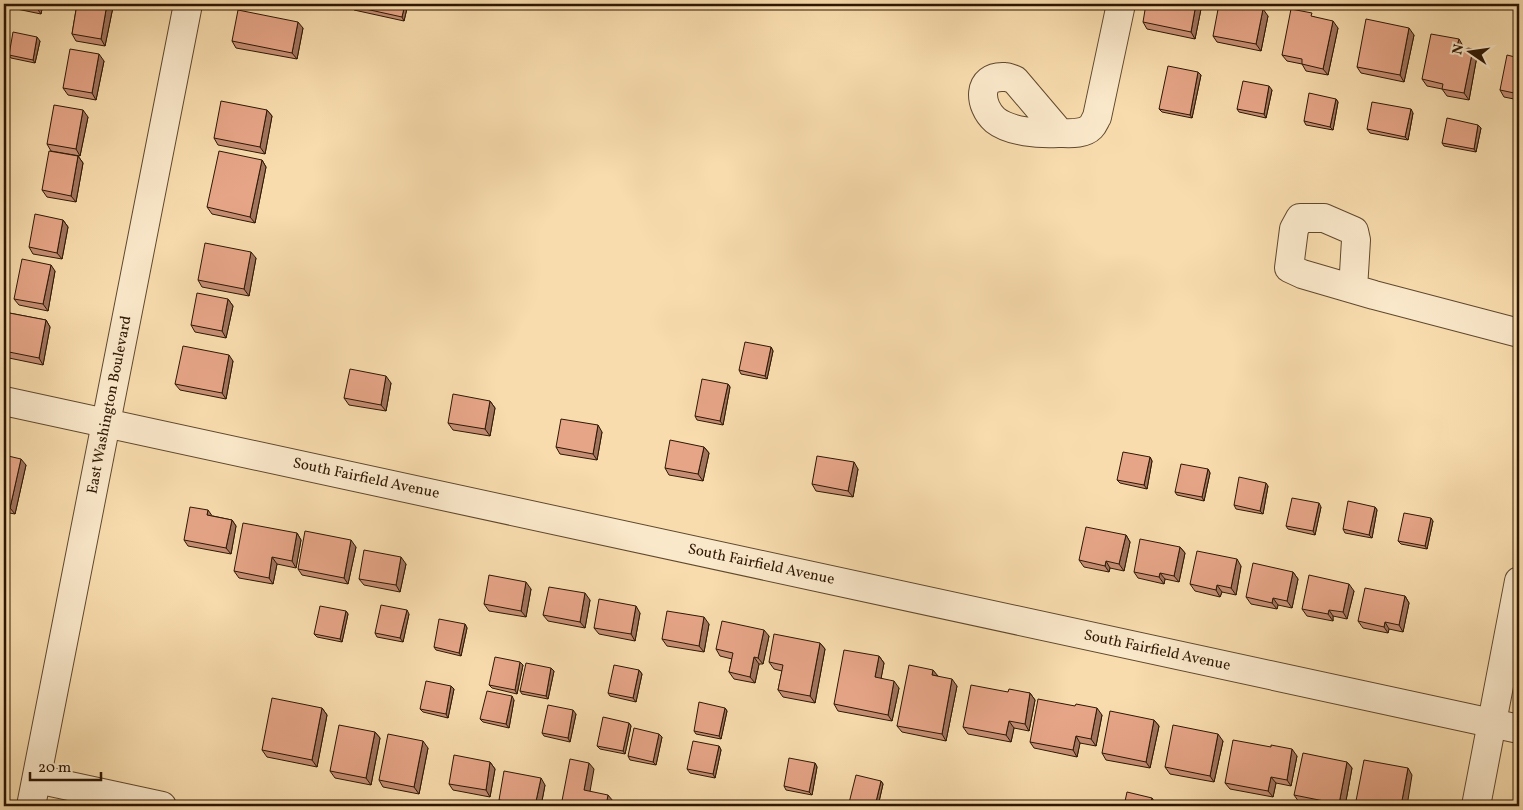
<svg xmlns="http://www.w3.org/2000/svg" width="1523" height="810" font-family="Vollkorn,serif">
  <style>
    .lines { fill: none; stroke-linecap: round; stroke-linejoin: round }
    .minor-casing { stroke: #60482e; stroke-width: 30 }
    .minor { stroke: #fae8ca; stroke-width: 28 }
    .wall { fill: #c68e74; stroke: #2e1703 }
    .shaded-wall { fill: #a1745e; stroke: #2e1703 }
    .building { fill: #e6a587; stroke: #2e1703 }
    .labels { text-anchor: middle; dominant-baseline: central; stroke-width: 4; stroke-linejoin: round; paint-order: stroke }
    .street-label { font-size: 15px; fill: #2e1703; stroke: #fae8ca }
  </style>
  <rect width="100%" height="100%" fill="#f8dcad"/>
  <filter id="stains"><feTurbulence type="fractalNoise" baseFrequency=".004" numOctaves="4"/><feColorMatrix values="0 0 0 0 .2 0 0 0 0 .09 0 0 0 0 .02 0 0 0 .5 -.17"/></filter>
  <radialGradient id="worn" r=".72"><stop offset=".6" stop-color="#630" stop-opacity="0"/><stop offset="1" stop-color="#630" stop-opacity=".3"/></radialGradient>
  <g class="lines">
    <g class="minor-casing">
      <g id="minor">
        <path d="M1060,133L1015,80C1012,79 1008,77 1005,77C976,75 979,106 995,120C1010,132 1040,134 1058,133C1068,133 1083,135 1091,127C1094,124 1095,120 1097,117L1121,4"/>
        <path d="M1353,289L1356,240L1354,231L1324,218H1300L1294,229L1289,268L1302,274L1374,295L1519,333"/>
        <path d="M4,401L1519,729"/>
        <path d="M37,779L162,806"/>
        <path d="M31,806L188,4"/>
        <path d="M1476,806L1519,581"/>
      </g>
    </g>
    <use href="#minor" class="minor"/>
  </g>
  <g class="wall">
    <path d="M9,4H43L41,14L12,8Z"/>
    <path d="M77,4H111L113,7L105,46L76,41L72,34Z"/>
    <path d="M408,4L404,21L354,10L352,6Z"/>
    <path d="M1202,4L1195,39L1147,29L1143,22Z"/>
    <path d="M1268,16L1261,51L1217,42L1213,36Z"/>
    <path d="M1314,17L1338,28L1328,75L1306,71L1302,64L1287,61L1282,55Z"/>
    <path d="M303,28L297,59L236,48L232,41Z"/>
    <path d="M1414,35L1404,82L1361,73L1357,67Z"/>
    <path d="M40,41L35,63L11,58L9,55Z"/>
    <path d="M1463,46V48L1473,49L1477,56L1469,100L1447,96L1442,89L1427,86L1422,79Z"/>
    <path d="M1519,58V100L1504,97L1500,90Z"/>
    <path d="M104,61L96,100L68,95L63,88Z"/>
    <path d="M1201,75L1192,118L1162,112L1159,109Z"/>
    <path d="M1272,90L1266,118L1239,112L1237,109Z"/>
    <path d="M1336,99L1338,102L1333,130L1306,125L1304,121Z"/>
    <path d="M267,110L272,116L265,154L218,145L214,138Z"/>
    <path d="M1413,113L1408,140L1370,133L1367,129Z"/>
    <path d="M88,117L80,156L51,151L47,144Z"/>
    <path d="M1481,128L1476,152L1444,146L1442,143Z"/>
    <path d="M78,156L83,163L76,202L47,197L42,190Z"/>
    <path d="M262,160L266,167L255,223L212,214L207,207Z"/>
    <path d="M63,220L68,227L62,259L33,254L29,247Z"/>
    <path d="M256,258L249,296L202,287L198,280Z"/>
    <path d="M55,271L48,311L19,305L14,299Z"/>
    <path d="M228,299L233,306L226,338L195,332L191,325Z"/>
    <path d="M4,312L46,320L50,327L43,365L4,357Z"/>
    <path d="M771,347L773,351L767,379L741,374L739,370Z"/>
    <path d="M233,361L226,399L180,390L175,384Z"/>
    <path d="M391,383L386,411L349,405L344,398Z"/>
    <path d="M728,384L730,387L723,425L697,420L695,416Z"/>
    <path d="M490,401L495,408L490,436L453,430L448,423Z"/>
    <path d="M602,432L597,460L560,454L556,447Z"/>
    <path d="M704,447L709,453L703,481L669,475L665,468Z"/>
    <path d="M4,455L26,465L15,514L4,512Z"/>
    <path d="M1150,457L1152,461L1147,489L1120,483L1117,480Z"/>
    <path d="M858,469L853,497L816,491L812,484Z"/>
    <path d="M1208,469L1210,473L1204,501L1177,495L1175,492Z"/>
    <path d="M1268,486L1263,514L1236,509L1234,505Z"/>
    <path d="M1321,507L1315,535L1288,529L1286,526Z"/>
    <path d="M1375,507L1377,510L1372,538L1345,533L1343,529Z"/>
    <path d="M213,516L232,520L236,526L231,554L188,546L184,540Z"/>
    <path d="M1433,521L1427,549L1401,544L1398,541Z"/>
    <path d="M297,533L301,540L296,568L277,564L273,584L239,578L234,571Z"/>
    <path d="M1126,535L1130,542L1124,571L1110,568L1109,572L1084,567L1079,560Z"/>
    <path d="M356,547L348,584L302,575L298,569Z"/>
    <path d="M1180,547L1185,553L1179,582L1165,579L1164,584L1138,578L1134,572Z"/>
    <path d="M406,564L400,592L364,585L359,579Z"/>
    <path d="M1241,566L1236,595L1222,592L1220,597L1195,591L1190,584Z"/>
    <path d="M1293,572L1298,579L1292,608L1278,605L1277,609L1251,604L1246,597Z"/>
    <path d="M531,589L526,617L489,611L484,604Z"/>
    <path d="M1354,591L1347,619L1333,616V621L1307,616L1302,609Z"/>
    <path d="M1405,596L1409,603L1403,632L1389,629L1388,633L1363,628L1358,621Z"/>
    <path d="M590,600L585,628L548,621L543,615Z"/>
    <path d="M346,611L348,614L342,642L317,637L314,634Z"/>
    <path d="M640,613L635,641L599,634L594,628Z"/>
    <path d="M409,614L403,642L377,637L375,633Z"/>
    <path d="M465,624L467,628L461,656L436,650L434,647Z"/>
    <path d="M709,624L704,652L667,646L662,639Z"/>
    <path d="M769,636L763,664H759L755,683L734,679L729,672L732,659L720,656L716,649Z"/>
    <path d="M820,643L825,649L815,703L783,697L778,690L782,671L774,669L769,662Z"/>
    <path d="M879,656L884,663L881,678L899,688L892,721L838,711L834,704Z"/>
    <path d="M523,665L517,694L492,688L489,685Z"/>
    <path d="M639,670L642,674L636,702L610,696L608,693Z"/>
    <path d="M933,670L937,676L957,686L946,741L902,732L897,726Z"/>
    <path d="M554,671L548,699L522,694L520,691Z"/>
    <path d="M454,689L448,718L423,712L420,709Z"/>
    <path d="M1008,692L1030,693L1035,700L1029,731L1014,728L1011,742L968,734L963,727Z"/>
    <path d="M514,700L509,728L483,722L480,719Z"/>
    <path d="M322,708L327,715L317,767L267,757L262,750Z"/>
    <path d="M725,708L727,711L721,739L696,734L694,731Z"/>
    <path d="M576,714L570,742L544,736L542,733Z"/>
    <path d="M1102,715L1096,746L1080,743L1077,757L1034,748L1030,742Z"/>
    <path d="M1154,720L1159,726L1150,768L1106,760L1102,753Z"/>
    <path d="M629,723L631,726L625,754L600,749L597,746Z"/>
    <path d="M375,732L380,738L371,785L335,778L330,771Z"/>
    <path d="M659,734L662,737L656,765L630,760L628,756Z"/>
    <path d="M1223,741L1214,782L1170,774L1165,767Z"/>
    <path d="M719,746L721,750L715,778L690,773L687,769Z"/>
    <path d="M428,748L419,794L383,787L379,780Z"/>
    <path d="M1297,756L1291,786L1276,783L1273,797L1230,789L1225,783Z"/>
    <path d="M490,762L495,769L490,797L453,790L449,784Z"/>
    <path d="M1347,762L1352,768L1345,806H1323L1299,802L1294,795Z"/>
    <path d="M815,763L817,767L812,795L786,790L784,786Z"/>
    <path d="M881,781L883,784L878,806H852L849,803Z"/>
    <path d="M545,785L541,806H503L499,800Z"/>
  </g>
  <g class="shaded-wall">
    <path d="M37,4H43L41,14L36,7Z"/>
    <path d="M107,4H111L113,7L105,46L101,39Z"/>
    <path d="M405,4H408L404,21L402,17Z"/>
    <path d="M1196,4H1202L1195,39L1191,32Z"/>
    <path d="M1263,9L1268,16L1261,51L1256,44Z"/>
    <path d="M1333,21L1338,28L1328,75L1323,69Z"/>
    <path d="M298,22L303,28L297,59L292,53Z"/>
    <path d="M1409,28L1414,35L1404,82L1400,75Z"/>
    <path d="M37,37L40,41L35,63L33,60Z"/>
    <path d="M1459,39L1463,46L1462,53L1457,46Z"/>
    <path d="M1473,49L1477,56L1469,100L1464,93Z"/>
    <path d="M99,54L104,61L96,100L92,93Z"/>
    <path d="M1198,72L1201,75L1192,118L1190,115Z"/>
    <path d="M1269,86L1272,90L1266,118L1264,114Z"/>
    <path d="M1336,99L1338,102L1333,130L1330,127Z"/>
    <path d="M1411,109L1413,113L1408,140L1405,137Z"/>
    <path d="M83,110L88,117L80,156L76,149Z"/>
    <path d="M267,110L272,116L265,154L260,147Z"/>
    <path d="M1478,125L1481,128L1476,152L1474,149Z"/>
    <path d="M78,156L83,163L76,202L71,196Z"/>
    <path d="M262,160L266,167L255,223L250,217Z"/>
    <path d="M63,220L68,227L62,259L57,253Z"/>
    <path d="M251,252L256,258L249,296L244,289Z"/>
    <path d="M51,265L55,271L48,311L43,304Z"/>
    <path d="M228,299L233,306L226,338L222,331Z"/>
    <path d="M46,320L50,327L43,365L39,358Z"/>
    <path d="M771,347L773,351L767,379L765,376Z"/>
    <path d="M229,355L233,361L226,399L222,393Z"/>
    <path d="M386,376L391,383L386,411L381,405Z"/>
    <path d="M728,384L730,387L723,425L720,421Z"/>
    <path d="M490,401L495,408L490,436L485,429Z"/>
    <path d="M598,425L602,432L597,460L593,454Z"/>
    <path d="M704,447L709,453L703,481L698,474Z"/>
    <path d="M1150,457L1152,461L1147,489L1144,485Z"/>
    <path d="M21,459L26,465L15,514L10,508Z"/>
    <path d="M854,462L858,469L853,497L848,491Z"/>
    <path d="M1208,469L1210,473L1204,501L1202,497Z"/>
    <path d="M1266,483L1268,486L1263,514L1260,511Z"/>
    <path d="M1319,503L1321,507L1315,535L1313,531Z"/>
    <path d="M1375,507L1377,510L1372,538L1369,535Z"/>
    <path d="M208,510L213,517L207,515Z"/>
    <path d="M1431,518L1433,521L1427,549L1425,546Z"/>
    <path d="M232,520L236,526L231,554L226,548Z"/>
    <path d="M297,533L301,540L296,568L292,561Z"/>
    <path d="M1126,535L1130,542L1124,571L1119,564Z"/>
    <path d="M351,540L356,547L348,584L344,578Z"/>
    <path d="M1180,547L1185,553L1179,582L1174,576Z"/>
    <path d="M272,557L277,564L273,584L269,578Z"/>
    <path d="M401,557L406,564L400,592L396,585Z"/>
    <path d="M1237,559L1241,566L1236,595L1231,588Z"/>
    <path d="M1106,561L1110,568L1109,572L1105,566Z"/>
    <path d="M1293,572L1298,579L1292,608L1287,601Z"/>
    <path d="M1160,573L1165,579L1164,584L1159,577Z"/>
    <path d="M526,582L531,589L526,617L521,611Z"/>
    <path d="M1349,584L1354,591L1347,619L1343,612Z"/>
    <path d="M1217,585L1222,592L1220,597L1216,590Z"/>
    <path d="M585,593L590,600L585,628L580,622Z"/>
    <path d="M1405,596L1409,603L1403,632L1399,625Z"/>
    <path d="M1273,598L1278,605L1277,609L1272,603Z"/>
    <path d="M636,606L640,613L635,641L631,634Z"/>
    <path d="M407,610L409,614L403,642L400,638Z"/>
    <path d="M1329,610L1333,616V621L1328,614Z"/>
    <path d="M346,611L348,614L342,642L340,639Z"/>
    <path d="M704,617L709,624L704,652L699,646Z"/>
    <path d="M1385,622L1389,629L1388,633L1384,627Z"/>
    <path d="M465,624L467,628L461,656L459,653Z"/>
    <path d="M764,630L769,636L763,664L758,658Z"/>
    <path d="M820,643L825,649L815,703L810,696Z"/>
    <path d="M879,656L884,663L880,684L875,677Z"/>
    <path d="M754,657L759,664L755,683L750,677Z"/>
    <path d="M520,662L523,665L517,694L515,690Z"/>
    <path d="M551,668L554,671L548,699L546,696Z"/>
    <path d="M639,670L642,674L636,702L633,698Z"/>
    <path d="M933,670L938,676L932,675Z"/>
    <path d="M952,679L957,686L946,741L942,734Z"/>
    <path d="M894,681L899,688L892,721L888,715Z"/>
    <path d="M451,686L454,689L448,718L446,714Z"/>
    <path d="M1030,693L1035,700L1029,731L1025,724Z"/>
    <path d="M512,696L514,700L509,728L506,724Z"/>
    <path d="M322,708L327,715L317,767L312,760Z"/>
    <path d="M725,708L727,711L721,739L719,736Z"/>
    <path d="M1097,708L1102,715L1096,746L1091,739Z"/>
    <path d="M573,710L576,714L570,742L568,738Z"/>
    <path d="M1154,720L1159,726L1150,768L1146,762Z"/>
    <path d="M1009,721L1014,728L1011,742L1006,735Z"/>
    <path d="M629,723L631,726L625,754L623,751Z"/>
    <path d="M375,732L380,738L371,785L366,778Z"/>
    <path d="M659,734L662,737L656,765L653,762Z"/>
    <path d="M1218,734L1223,741L1214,782L1210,776Z"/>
    <path d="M1076,736L1080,743L1077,757L1073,750Z"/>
    <path d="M423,741L428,748L419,794L414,787Z"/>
    <path d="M719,746L721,750L715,778L713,774Z"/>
    <path d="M1292,749L1297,756L1291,786L1287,780Z"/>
    <path d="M490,762L495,769L490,797L486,790Z"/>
    <path d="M1347,762L1352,768L1345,806H1341L1339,804Z"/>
    <path d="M589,763L594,769L589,797L584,790Z"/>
    <path d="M815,763L817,767L812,795L809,792Z"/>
    <path d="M1408,768L1412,775L1407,806H1401Z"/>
    <path d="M1271,777L1276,783L1273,797L1268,791Z"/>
    <path d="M541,778L545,785L541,806H535Z"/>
    <path d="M881,781L883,784L878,806H875Z"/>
    <path d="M608,795L613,801L612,806H606Z"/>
    <path d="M1152,798L1154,801L1153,806H1150Z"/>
  </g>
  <g class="building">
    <path d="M18,4H37L36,7Z"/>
    <path d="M77,4H107L101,39L72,34Z"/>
    <path d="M352,4H405L402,17L352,6Z"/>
    <path d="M1146,4H1196L1191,32L1143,22Z"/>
    <path d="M1219,4H1237L1263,9L1256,44L1213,36Z"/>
    <path d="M1291,9L1312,13L1311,16L1333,21L1323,69L1302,64V59L1282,55Z"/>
    <path d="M238,10L298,22L292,53L232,41Z"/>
    <path d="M1366,19L1409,28L1400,75L1357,67Z"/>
    <path d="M13,32L37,37L33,60L9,55Z"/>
    <path d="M1431,34L1459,39L1457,46L1473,49L1464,93L1442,89L1443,84L1422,79Z"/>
    <path d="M70,49L99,54L92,93L63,88Z"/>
    <path d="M1507,55L1519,58V94L1500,90Z"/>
    <path d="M1168,66L1198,72L1190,115L1159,109Z"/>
    <path d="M1243,81L1269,86L1264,114L1237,109Z"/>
    <path d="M1309,93L1336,99L1330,127L1304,121Z"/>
    <path d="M221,101L267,110L260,147L214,138Z"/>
    <path d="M1372,102L1411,109L1405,137L1367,129Z"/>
    <path d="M54,105L83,110L76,149L47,144Z"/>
    <path d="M1447,118L1478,125L1474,149L1442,143Z"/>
    <path d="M49,151L78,156L71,196L42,190Z"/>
    <path d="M219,151L262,160L250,217L207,207Z"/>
    <path d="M35,214L63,220L57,253L29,247Z"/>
    <path d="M205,243L251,252L244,289L198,280Z"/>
    <path d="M22,259L51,265L43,304L14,299Z"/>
    <path d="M197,293L228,299L222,331L191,325Z"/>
    <path d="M4,312L46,320L39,358L4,351Z"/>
    <path d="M745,342L771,347L765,376L739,370Z"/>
    <path d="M183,346L229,355L222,393L175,384Z"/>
    <path d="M350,369L386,376L381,405L344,398Z"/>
    <path d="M702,379L728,384L720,421L695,416Z"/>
    <path d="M453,394L490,401L485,429L448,423Z"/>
    <path d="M561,419L598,425L593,454L556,447Z"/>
    <path d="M670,440L704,447L698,474L665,468Z"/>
    <path d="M1123,452L1150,457L1144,485L1117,480Z"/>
    <path d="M4,455L21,459L10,508L4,506Z"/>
    <path d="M817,456L854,462L848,491L812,484Z"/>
    <path d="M1181,464L1208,469L1202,497L1175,492Z"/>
    <path d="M1239,477L1266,483L1260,511L1234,505Z"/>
    <path d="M1292,498L1319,503L1313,531L1286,526Z"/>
    <path d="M1348,501L1375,507L1369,535L1343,529Z"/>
    <path d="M190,507L208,510L207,515L232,520L226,548L184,540Z"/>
    <path d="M1404,513L1431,518L1425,546L1398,541Z"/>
    <path d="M243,523L297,533L292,561L272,557L269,578L234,571Z"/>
    <path d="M1086,527L1126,535L1119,564L1106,561L1105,566L1079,560Z"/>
    <path d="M305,531L351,540L344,578L298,569Z"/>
    <path d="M1140,539L1180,547L1174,576L1160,573L1159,577L1134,572Z"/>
    <path d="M364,550L401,557L396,585L359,579Z"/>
    <path d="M1197,551L1237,559L1231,588L1217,585L1216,590L1190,584Z"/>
    <path d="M1253,563L1293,572L1287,601L1273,598L1272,603L1246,597Z"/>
    <path d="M489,575L526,582L521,611L484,604Z"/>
    <path d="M1309,575L1349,584L1343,612L1329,610L1328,614L1302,609Z"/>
    <path d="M549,587L585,593L580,622L543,615Z"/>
    <path d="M1365,588L1405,596L1399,625L1385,622L1384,627L1358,621Z"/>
    <path d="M599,599L636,606L631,634L594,628Z"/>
    <path d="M381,605L407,610L400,638L375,633Z"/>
    <path d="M320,606L346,611L340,639L314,634Z"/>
    <path d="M667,611L704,617L699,646L662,639Z"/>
    <path d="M439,619L465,624L459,653L434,647Z"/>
    <path d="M722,621L764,630L758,658L754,657L750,677L729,672L733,653L716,649Z"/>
    <path d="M774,634L820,643L810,696L778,690L783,665L769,662Z"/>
    <path d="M844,650L879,656L875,677L894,681L888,715L834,704Z"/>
    <path d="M495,657L520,662L515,690L489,685Z"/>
    <path d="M526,663L551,668L546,696L520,691Z"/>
    <path d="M614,665L639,670L633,698L608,693Z"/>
    <path d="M909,665L933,670L932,675L952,679L942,734L897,726Z"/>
    <path d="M426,681L451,686L446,714L420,709Z"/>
    <path d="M971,685L1008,692L1009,689L1030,693L1025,724L1009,721L1006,735L963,727Z"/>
    <path d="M487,691L512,696L506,724L480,719Z"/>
    <path d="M272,698L322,708L312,760L262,750Z"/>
    <path d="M1038,699L1075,706L1076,704L1097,708L1091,739L1076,736L1073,750L1030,742Z"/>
    <path d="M699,702L725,708L719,736L694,731Z"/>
    <path d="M548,705L573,710L568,738L542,733Z"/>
    <path d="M1110,711L1154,720L1146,762L1102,753Z"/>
    <path d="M603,717L629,723L623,751L597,746Z"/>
    <path d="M339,725L375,732L366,778L330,771Z"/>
    <path d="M1173,725L1218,734L1210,776L1165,767Z"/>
    <path d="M634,728L659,734L653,762L628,756Z"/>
    <path d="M388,734L423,741L414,787L379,780Z"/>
    <path d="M1233,740L1271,747V745L1292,749L1287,780L1271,777L1268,791L1225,783Z"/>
    <path d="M693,741L719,746L713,774L687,769Z"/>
    <path d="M1303,753L1347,762L1339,804L1294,795Z"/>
    <path d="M454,755L490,762L486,790L449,784Z"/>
    <path d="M789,758L815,763L809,792L784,786Z"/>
    <path d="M570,759L589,763L584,790L608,795L606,806H561Z"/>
    <path d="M1364,760L1408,768L1401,806H1355Z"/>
    <path d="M504,771L541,778L535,806L499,800Z"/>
    <path d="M856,775L881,781L875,806H864L849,803Z"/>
    <path d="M1127,792L1152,798L1150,806H1124Z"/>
    <path d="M632,801L661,806H631Z"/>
  </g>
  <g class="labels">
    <g class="street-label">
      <text transform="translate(110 405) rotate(-79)">East Washington Boulevard</text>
      <text transform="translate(366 479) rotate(12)">South Fairfield Avenue</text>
      <text transform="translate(761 565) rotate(12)">South Fairfield Avenue</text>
      <text transform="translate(1157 651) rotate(12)">South Fairfield Avenue</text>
    </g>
  </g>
  <rect width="1523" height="810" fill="none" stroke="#f8dcad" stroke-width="20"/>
  <rect x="5" y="5" width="1513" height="800" fill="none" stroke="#2e1703" stroke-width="2.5"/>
  <rect x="10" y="10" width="1503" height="790" fill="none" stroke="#2e1703"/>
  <g transform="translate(1470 52) rotate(283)" stroke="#fae8ca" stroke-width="4" paint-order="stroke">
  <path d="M0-4L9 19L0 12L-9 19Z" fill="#2e1703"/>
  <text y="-8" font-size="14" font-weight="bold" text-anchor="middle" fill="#2e1703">N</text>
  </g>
  <path d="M30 772v8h71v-8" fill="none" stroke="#2e1703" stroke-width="2.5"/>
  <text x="38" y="772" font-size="15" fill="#2e1703" stroke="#fae8ca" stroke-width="4" paint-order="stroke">20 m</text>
  <rect width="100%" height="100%" filter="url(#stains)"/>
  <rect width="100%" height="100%" fill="url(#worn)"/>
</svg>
